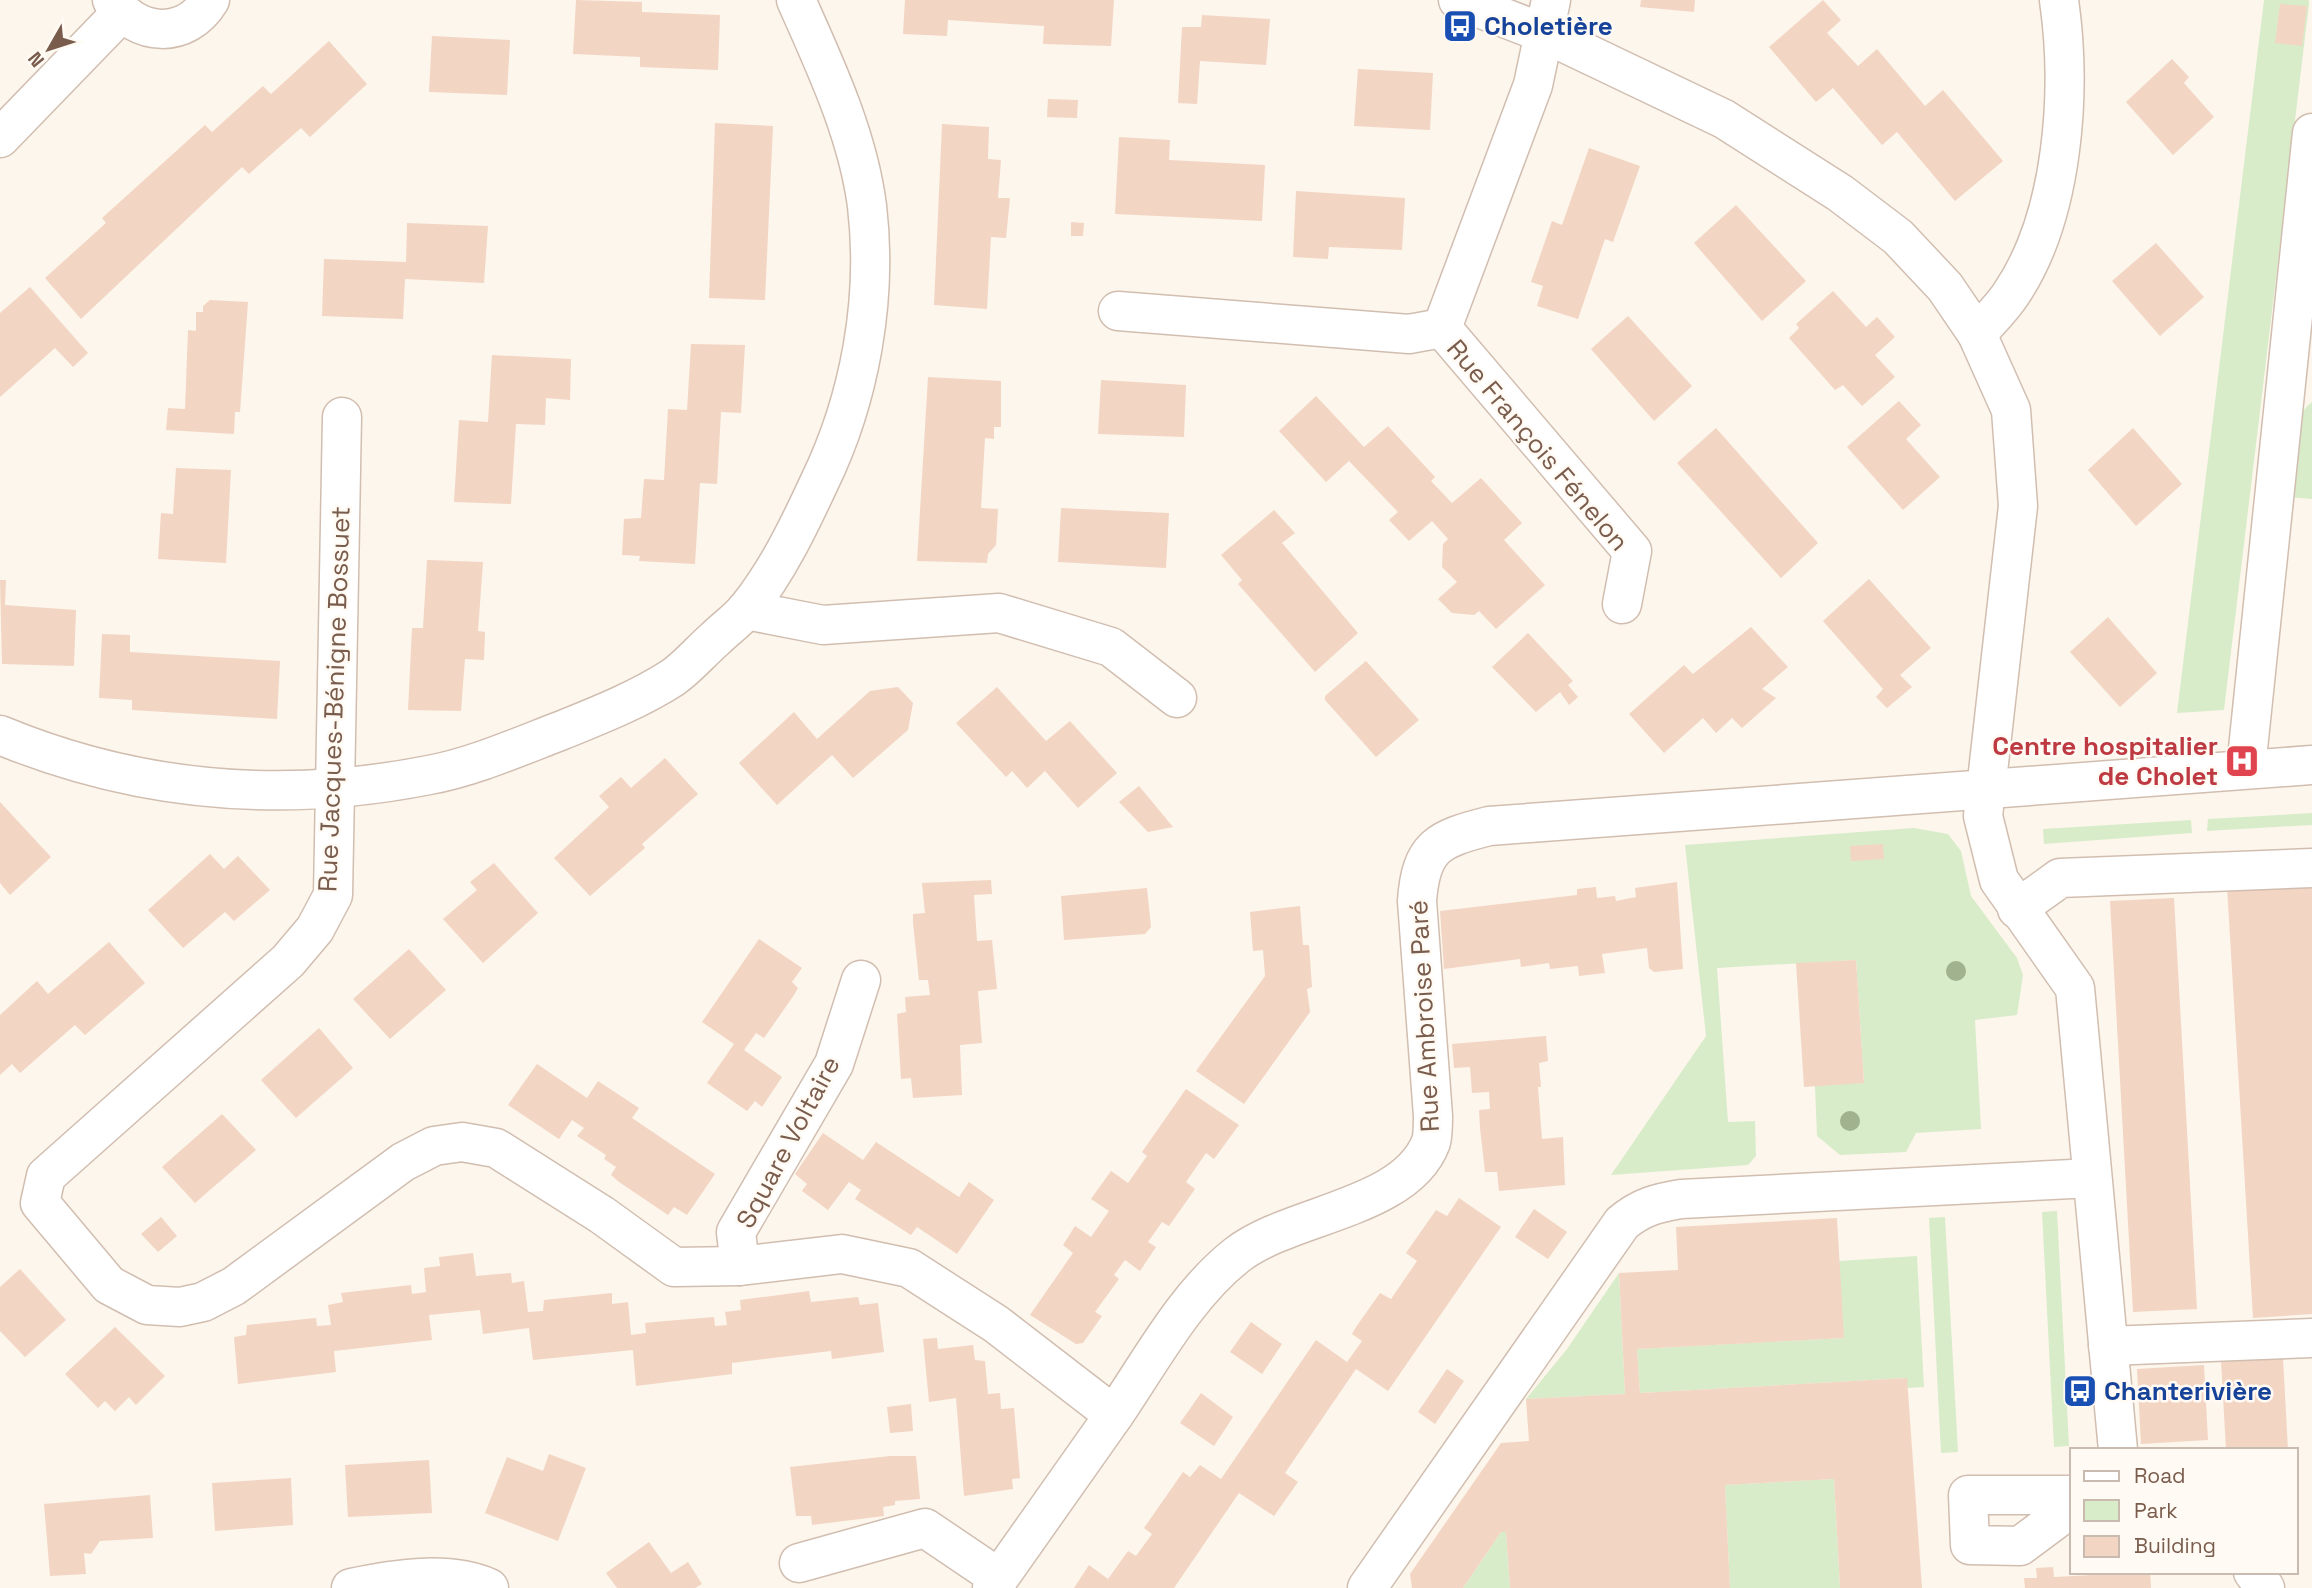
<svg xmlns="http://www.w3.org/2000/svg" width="2312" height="1588" font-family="'Space Grotesk',sans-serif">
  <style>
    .green { fill: #d8ecc9 }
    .building { fill: #f3d5c3 }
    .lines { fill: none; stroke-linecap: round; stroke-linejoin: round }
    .minor-casing { stroke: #d1beb0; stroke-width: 41 }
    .minor { stroke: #fff; stroke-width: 38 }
    .tree { fill: #a0b28e }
    .labels { text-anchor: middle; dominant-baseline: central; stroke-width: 5; stroke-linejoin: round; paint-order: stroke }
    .transit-label { font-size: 26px; font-weight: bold; fill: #164399; stroke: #fffaf3; text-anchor: start }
    .street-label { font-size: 26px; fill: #7a5c4d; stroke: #fffaf3 }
    .health-label { font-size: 26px; font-weight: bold; fill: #be3a42; stroke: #fffaf3; text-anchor: end }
  </style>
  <rect width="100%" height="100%" fill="#fdf6ec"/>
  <g class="green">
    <path d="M2264,0H2309V4L2224,710L2177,713Z"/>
    <path d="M2312,402V499L2288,497C2291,467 2286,422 2312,402Z"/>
    <path d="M2312,813V825L2207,831L2208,819Z"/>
    <path d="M2191,820L2192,833L2044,844L2043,829Z"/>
    <path d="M1914,828L1948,834L1961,851L1971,896L2017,958L2023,975L2017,1015L1975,1020L1981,1129L1916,1133L1906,1152L1840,1155L1817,1136L1815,1086L1864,1082L1856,960L1717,968L1728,1122L1755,1121L1756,1156L1748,1165L1611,1175L1706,1036L1685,845Z"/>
    <path d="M2057,1211L2069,1446L2054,1447L2042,1212Z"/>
    <path d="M1945,1217L1958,1452L1941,1453L1929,1218Z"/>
    <path d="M1917,1256L1924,1387L1907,1388V1378L1640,1393L1637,1349L1843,1338L1839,1261Z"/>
    <path d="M1619,1273L1625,1394L1526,1399L1567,1349Z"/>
    <path d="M1834,1479L1840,1588H1730L1725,1485Z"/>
    <path d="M1501,1532H1506L1510,1588H1463Z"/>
  </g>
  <g class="building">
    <path d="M576,0L642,2V12L720,15L718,70L640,67V57L573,54Z"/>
    <path d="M905,0H1114L1111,46L1043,44L1044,26L948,20L947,36L903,34Z"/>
    <path d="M1641,0H1695L1694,12L1640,7Z"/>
    <path d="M1823,0L1841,20L1827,33L1858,66L1877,49L1925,106L1943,90L2003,161L1955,201L1897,132L1882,145L1833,88L1816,102L1769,47Z"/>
    <path d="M2280,4L2307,6L2302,46L2275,43Z"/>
    <path d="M1202,15L1270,19L1266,65L1200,61L1197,104L1178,103L1182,27H1201Z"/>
    <path d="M432,36L510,40L507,95L429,92Z"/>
    <path d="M329,41L367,84L310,137L301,128L249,174L242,167L81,319L45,278L106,223L102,218L205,125L212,132L263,86L271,94Z"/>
    <path d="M2172,59L2189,77L2184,83L2214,117L2173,155L2126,102Z"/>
    <path d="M1358,69L1433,73L1430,130L1354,126Z"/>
    <path d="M1048,99L1078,100L1077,118L1047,117Z"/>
    <path d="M715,123L773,126L765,300L709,298Z"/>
    <path d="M942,124L989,127L988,159L1001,160L998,198H1010L1006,238L991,237L987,309L934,305Z"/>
    <path d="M1119,137L1170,140L1169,160L1265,165L1262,221L1115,214Z"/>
    <path d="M1589,148L1640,166L1613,242L1605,239L1578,319L1537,306L1543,286L1531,282L1552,221L1562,225Z"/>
    <path d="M1296,191L1405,198L1402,250L1329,247L1328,259L1293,257Z"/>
    <path d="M1736,205L1806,281L1762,321L1694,243Z"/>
    <path d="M1071,222L1084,223L1083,236H1071Z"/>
    <path d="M407,223L488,226L484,283L405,279L403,319L322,316L324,259L406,262Z"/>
    <path d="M2156,243L2204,297L2160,336L2112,281Z"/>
    <path d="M30,287L88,353L73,367L55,348L0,397V313Z"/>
    <path d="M1833,291L1866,327L1877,317L1895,337L1875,355L1895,377L1862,406L1843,385L1835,390L1789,338L1799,328L1796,324Z"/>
    <path d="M210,300L248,302L240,412H235L234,434L166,430L168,408L185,409L188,330L196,331V312H203V306Z"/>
    <path d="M1628,316L1692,386L1654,421L1591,349Z"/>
    <path d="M691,344L745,345L741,413L721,412L717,484L700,483L695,564L639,561L640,556L622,555L624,519L641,518L644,479L664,480L668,409L687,410Z"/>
    <path d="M492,355L571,359L570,400L546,398L545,425L516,424L511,504L454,502L459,420L488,422Z"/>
    <path d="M928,377L1001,381V427H994V439L985,438L981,508L998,509L996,545L988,554L987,563L917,561Z"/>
    <path d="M1101,380L1186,385L1184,437L1098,434Z"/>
    <path d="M1316,396L1364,447L1388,426L1435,477L1431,481L1452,503L1481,478L1522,523L1504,540L1545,585L1496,629L1479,611L1474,615L1452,613L1438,599L1457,582L1442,567L1443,544L1448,539L1432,521L1409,541L1389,520L1398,512L1349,461L1326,482L1279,431Z"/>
    <path d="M1899,401L1921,425L1906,439L1940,477L1903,510L1847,447Z"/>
    <path d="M1716,428L1818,543L1781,578L1677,463Z"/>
    <path d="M2133,428L2182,484L2136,526L2088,470Z"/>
    <path d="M176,468L231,470L226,563L158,559L161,513L173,514Z"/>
    <path d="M1061,508L1169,513L1166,568L1058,562Z"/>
    <path d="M1274,510L1295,533L1282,543L1358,633L1315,672L1238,584L1242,580L1221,555Z"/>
    <path d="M427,560L483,562L478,631L485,632L484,660L465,659L461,711L408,710L412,628H423Z"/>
    <path d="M1869,579L1931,648L1900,675L1912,687L1887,708L1876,697L1883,689L1823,621Z"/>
    <path d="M0,580H6L5,605L76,610L74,666L2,664Z"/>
    <path d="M2108,617L2157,673L2120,707L2070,652Z"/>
    <path d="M1751,627L1788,667L1762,689L1776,698L1742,728L1732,718L1716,733L1703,718L1664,753L1629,714L1684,665L1693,674Z"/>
    <path d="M1528,633L1573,681L1568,685L1578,697L1569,705L1560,692L1536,712L1492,667Z"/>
    <path d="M102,634L130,635V652L280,661L277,719L132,710V700L99,698Z"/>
    <path d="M1366,661L1419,720L1376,757L1325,700V696Z"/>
    <path d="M898,687L913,703L908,730L853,778L832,755L777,805L739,763L794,712L817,739L870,691Z"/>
    <path d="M997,687L1046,741L1070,721L1117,773L1078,808L1045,771L1027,788L1012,771L1006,777L956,723Z"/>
    <path d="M665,758L698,794L642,844L645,848L590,896L554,858L609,807L599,796L621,777L631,788Z"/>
    <path d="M1139,786L1173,827L1148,832L1119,802Z"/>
    <path d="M0,802L51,857L10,895L0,883Z"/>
    <path d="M1883,844L1884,859L1851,861L1850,846Z"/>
    <path d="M210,854L224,869L238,856L270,890L234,921L225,912L183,948L148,910Z"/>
    <path d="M494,863L538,913L483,963L443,919L477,890L470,882Z"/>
    <path d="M991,880L992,894L974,895L977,941L992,940L997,989L978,991L982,1043L960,1045L962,1095L913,1098L911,1078L901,1079L897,1014L906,1012L905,997L930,995L928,980H919L913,923V914L925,913L922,883Z"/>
    <path d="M1677,882L1683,969L1654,972L1649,968L1647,948L1602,954L1605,973L1579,976L1578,966L1550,969L1549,963L1521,967L1520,959L1444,969L1440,911L1577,895V889L1596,887L1597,898L1615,896L1616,901L1636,897L1635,888Z"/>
    <path d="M2312,883V1314L2253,1318L2227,887Z"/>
    <path d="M1147,888L1151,927L1145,934L1064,940L1061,896Z"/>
    <path d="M2174,898L2197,1309L2133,1312L2110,901Z"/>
    <path d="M1300,906L1303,945H1309L1312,987L1307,989L1310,1012L1244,1104L1196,1071L1265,976L1263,950L1253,951L1250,912Z"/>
    <path d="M759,939L802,968L792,982L798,988L794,995L764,1038L756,1033L744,1050L782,1077L762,1107L755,1101L747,1111L707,1083L734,1044L702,1022Z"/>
    <path d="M109,942L145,983L85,1035L75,1025L20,1073L12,1064L0,1075V1015L37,981L48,994Z"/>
    <path d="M409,949L446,990L390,1039L353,999Z"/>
    <path d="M1856,960L1864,1083L1804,1087L1796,963Z"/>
    <path d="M319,1028L353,1068L296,1118L261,1080Z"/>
    <path d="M1546,1036L1548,1061L1539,1063L1541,1087H1538L1542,1139L1563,1137L1565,1185L1499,1191L1497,1172H1485L1480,1128L1479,1110L1490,1109L1489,1092L1472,1093L1470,1067L1454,1068L1452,1044Z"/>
    <path d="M537,1064L587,1098L598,1081L639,1108L632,1118L715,1174L687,1215L674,1207L668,1215L619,1182L611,1175L616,1167L604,1159L606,1155L577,1136L584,1128L572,1120L559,1139L508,1105Z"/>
    <path d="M1186,1089L1239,1125L1214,1159L1206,1153L1186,1182L1195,1189L1169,1226L1162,1222L1148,1242L1156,1247L1140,1271L1125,1260L1114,1275L1119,1279L1095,1312L1102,1316L1083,1343L1076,1344L1030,1315L1073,1253L1063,1245L1075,1226L1091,1237L1109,1211L1091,1199L1111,1171L1128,1183L1147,1156L1142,1152Z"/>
    <path d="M222,1114L256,1150L195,1203L162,1167Z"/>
    <path d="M823,1133L863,1160L876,1142L959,1197L969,1182L994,1200L957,1254L917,1227L911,1235L855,1199L861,1190L849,1182L828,1210L802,1191L807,1184L795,1174Z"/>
    <path d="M1459,1198L1501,1227L1388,1391L1356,1369L1285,1473L1298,1482L1274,1516L1239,1493L1174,1588H1074L1089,1565L1108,1579L1128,1551L1136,1556L1152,1534L1144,1528L1183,1472L1190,1477L1200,1465L1221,1479L1316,1340L1347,1362L1362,1341L1352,1334L1356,1327L1380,1293L1391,1299L1417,1261L1406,1253L1436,1210L1447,1216Z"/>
    <path d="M1534,1209L1567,1232L1548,1259L1515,1237Z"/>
    <path d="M161,1217L177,1236L158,1252L141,1234Z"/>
    <path d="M1837,1218L1844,1338L1637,1349L1640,1393L1907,1378L1922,1588H1840L1834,1479L1725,1485L1730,1588H1510L1506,1532H1501L1463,1588H1412L1410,1574L1501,1443L1529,1441L1526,1399L1625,1394L1619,1273L1678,1270L1676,1227Z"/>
    <path d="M473,1253L476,1276L511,1273L512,1283L524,1281L528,1312L543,1311L544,1300L612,1293V1304L628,1302L631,1335L646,1333L645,1323L654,1322L714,1317L715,1326L727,1325L725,1312L741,1310L740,1300L809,1291L811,1302L858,1297L860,1305L878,1303L884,1352L832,1359L831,1351L732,1363V1374L636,1386L633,1350L533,1360L529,1328L483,1334L480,1310L429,1315L432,1340L334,1351L336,1372L238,1384L234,1337L246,1335L247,1325L316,1318L317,1326L331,1325L328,1305L343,1302L341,1293L411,1285L412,1294L426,1292L424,1268L440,1266L439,1257Z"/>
    <path d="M20,1269L66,1320L25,1357L0,1331V1287Z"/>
    <path d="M1251,1322L1282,1344L1262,1374L1230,1352Z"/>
    <path d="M115,1327L165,1376L136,1405L129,1397L115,1411L105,1401L98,1408L65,1374Z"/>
    <path d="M937,1338L938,1349L973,1345L975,1360L985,1361L988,1394L1000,1393L1001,1409L1014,1408L1020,1478L1012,1479L1013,1489L964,1496L956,1398L929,1402L923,1339Z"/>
    <path d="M2283,1358L2288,1450H2226L2221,1361Z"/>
    <path d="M2204,1365L2208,1440L2141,1444L2137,1369Z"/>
    <path d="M1447,1369L1464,1381L1435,1424L1418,1412Z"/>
    <path d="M1201,1393L1233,1417L1214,1446L1180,1423Z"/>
    <path d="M911,1404L913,1431L890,1433L887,1407Z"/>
    <path d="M549,1454L586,1468L558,1541L485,1513L507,1457L543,1471Z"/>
    <path d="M890,1456H916L920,1499L895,1501V1505L883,1507L884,1516L812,1525L811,1516H796L790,1467Z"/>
    <path d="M429,1460L432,1513L348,1517L345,1465Z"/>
    <path d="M291,1478L293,1525L215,1531L212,1483Z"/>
    <path d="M150,1495L153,1538L100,1541L91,1554L84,1553L86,1574L50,1576L44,1504Z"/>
    <path d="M649,1542L671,1573L688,1562L702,1584L695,1588H617L606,1573Z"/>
    <path d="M2053,1567L2054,1577L2150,1572L2151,1588H2025L2024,1578H2037L2036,1568Z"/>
  </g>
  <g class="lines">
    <g class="minor-casing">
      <g id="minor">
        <path d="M112,0C137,37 186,40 210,0"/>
        <path d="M1458,0L1546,34L1724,119L1840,193L1898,237L1945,287L1977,334L2011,410L2018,506L1983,816L1999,880L2075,988L2118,1450"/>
        <path d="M1551,0L1533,85L1442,328L1632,551L1622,604"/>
        <path d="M0,138L121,13"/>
        <path d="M1118,311L1409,334L1442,328"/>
        <path d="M1977,334C1988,321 2002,308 2011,294C2064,216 2072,91 2059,0"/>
        <path d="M342,417L333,895L315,929L288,961L46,1176L40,1203L109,1285L147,1305L180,1307L203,1302L234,1286L403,1162L434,1146L462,1142L496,1148L602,1215L674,1267L740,1266L842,1254L909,1268L996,1324L1114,1415C1151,1361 1185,1296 1237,1255C1289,1214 1406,1209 1431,1142C1433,1135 1433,1124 1433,1116L1417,901C1421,846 1438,839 1489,826L2312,765"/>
        <path d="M746,610L823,625L999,613L1111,647L1177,698"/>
        <path d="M0,735C138,792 282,804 429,775C473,767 518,747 560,731C597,716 638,700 672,678C687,668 701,651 715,639C725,629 738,620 747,609C777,572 799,526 819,483C860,399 878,299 867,206C858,135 825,65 796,0"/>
        <path d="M2246,768L2312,133"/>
        <path d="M2017,909L2060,878L2312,868"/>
        <path d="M740,1266L736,1232L834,1064L861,980"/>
        <path d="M2108,1346L2312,1338"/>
        <path d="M2072,1495H1968L1970,1545L2020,1546L2063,1514L2072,1503"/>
        <path d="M799,1563L925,1528L999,1578"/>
        <path d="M2253,1572L2265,1588"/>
        <path d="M351,1588C393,1579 449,1570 489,1588"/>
        <path d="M992,1588L1114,1415"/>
        <path d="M1367,1588L1622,1223C1641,1207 1657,1203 1681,1199L2092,1178"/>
      </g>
    </g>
    <use href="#minor" class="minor"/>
  </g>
  <g class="tree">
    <circle cx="1956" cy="971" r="10"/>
    <circle cx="1850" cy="1121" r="10"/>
  </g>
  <defs>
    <g id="bus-square" transform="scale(1.75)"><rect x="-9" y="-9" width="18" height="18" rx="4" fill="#1a4fb4" stroke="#fffaf3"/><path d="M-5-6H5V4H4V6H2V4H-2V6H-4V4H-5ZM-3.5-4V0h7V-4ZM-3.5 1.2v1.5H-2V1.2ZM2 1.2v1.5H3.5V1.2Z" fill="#fff"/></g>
    <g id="hospital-square" transform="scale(1.75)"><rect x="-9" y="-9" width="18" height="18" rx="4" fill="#e0444e" stroke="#fffaf3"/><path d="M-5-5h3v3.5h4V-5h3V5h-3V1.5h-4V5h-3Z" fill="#fff"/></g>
  </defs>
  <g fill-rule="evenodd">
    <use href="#bus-square" x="1460" y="26"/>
    <use href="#hospital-square" x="2242" y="761"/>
    <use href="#bus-square" x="2080" y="1391"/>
  </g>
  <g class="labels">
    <g class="transit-label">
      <text x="1484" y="26">Choletière</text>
      <text x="2104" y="1391">Chanterivière</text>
    </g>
    <g class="street-label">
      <text transform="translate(1538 445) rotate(50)">Rue François Fénelon</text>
      <text transform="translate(334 699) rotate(-88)">Rue Jacques-Bénigne Bossuet</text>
      <text transform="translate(1424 1016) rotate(-93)">Rue Ambroise Paré</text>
      <text transform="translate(788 1142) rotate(-62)">Square Voltaire</text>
    </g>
    <g class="health-label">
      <text x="2218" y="746">Centre hospitalier<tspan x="2218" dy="30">de Cholet</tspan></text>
    </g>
  </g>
  <rect x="2070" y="1448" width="228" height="126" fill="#fffaf3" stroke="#cabbb1" stroke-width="2"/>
  <rect x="2084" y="1471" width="35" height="10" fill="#ffffff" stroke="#cabbb1" stroke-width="2"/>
  <text x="2134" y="1483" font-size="21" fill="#7a5c4d">Road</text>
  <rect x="2084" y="1500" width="35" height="21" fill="#d8ecc9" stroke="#cabbb1" stroke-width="2"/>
  <text x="2134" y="1518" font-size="21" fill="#7a5c4d">Park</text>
  <rect x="2084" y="1536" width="35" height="21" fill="#f3d5c3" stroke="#cabbb1" stroke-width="2"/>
  <text x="2134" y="1553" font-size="21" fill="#7a5c4d">Building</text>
  <g transform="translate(49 49) rotate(231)" stroke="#fffaf3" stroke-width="5" paint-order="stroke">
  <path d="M0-5L12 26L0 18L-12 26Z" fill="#7a5c4d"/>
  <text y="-10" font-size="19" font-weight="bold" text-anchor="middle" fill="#7a5c4d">N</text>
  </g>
</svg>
